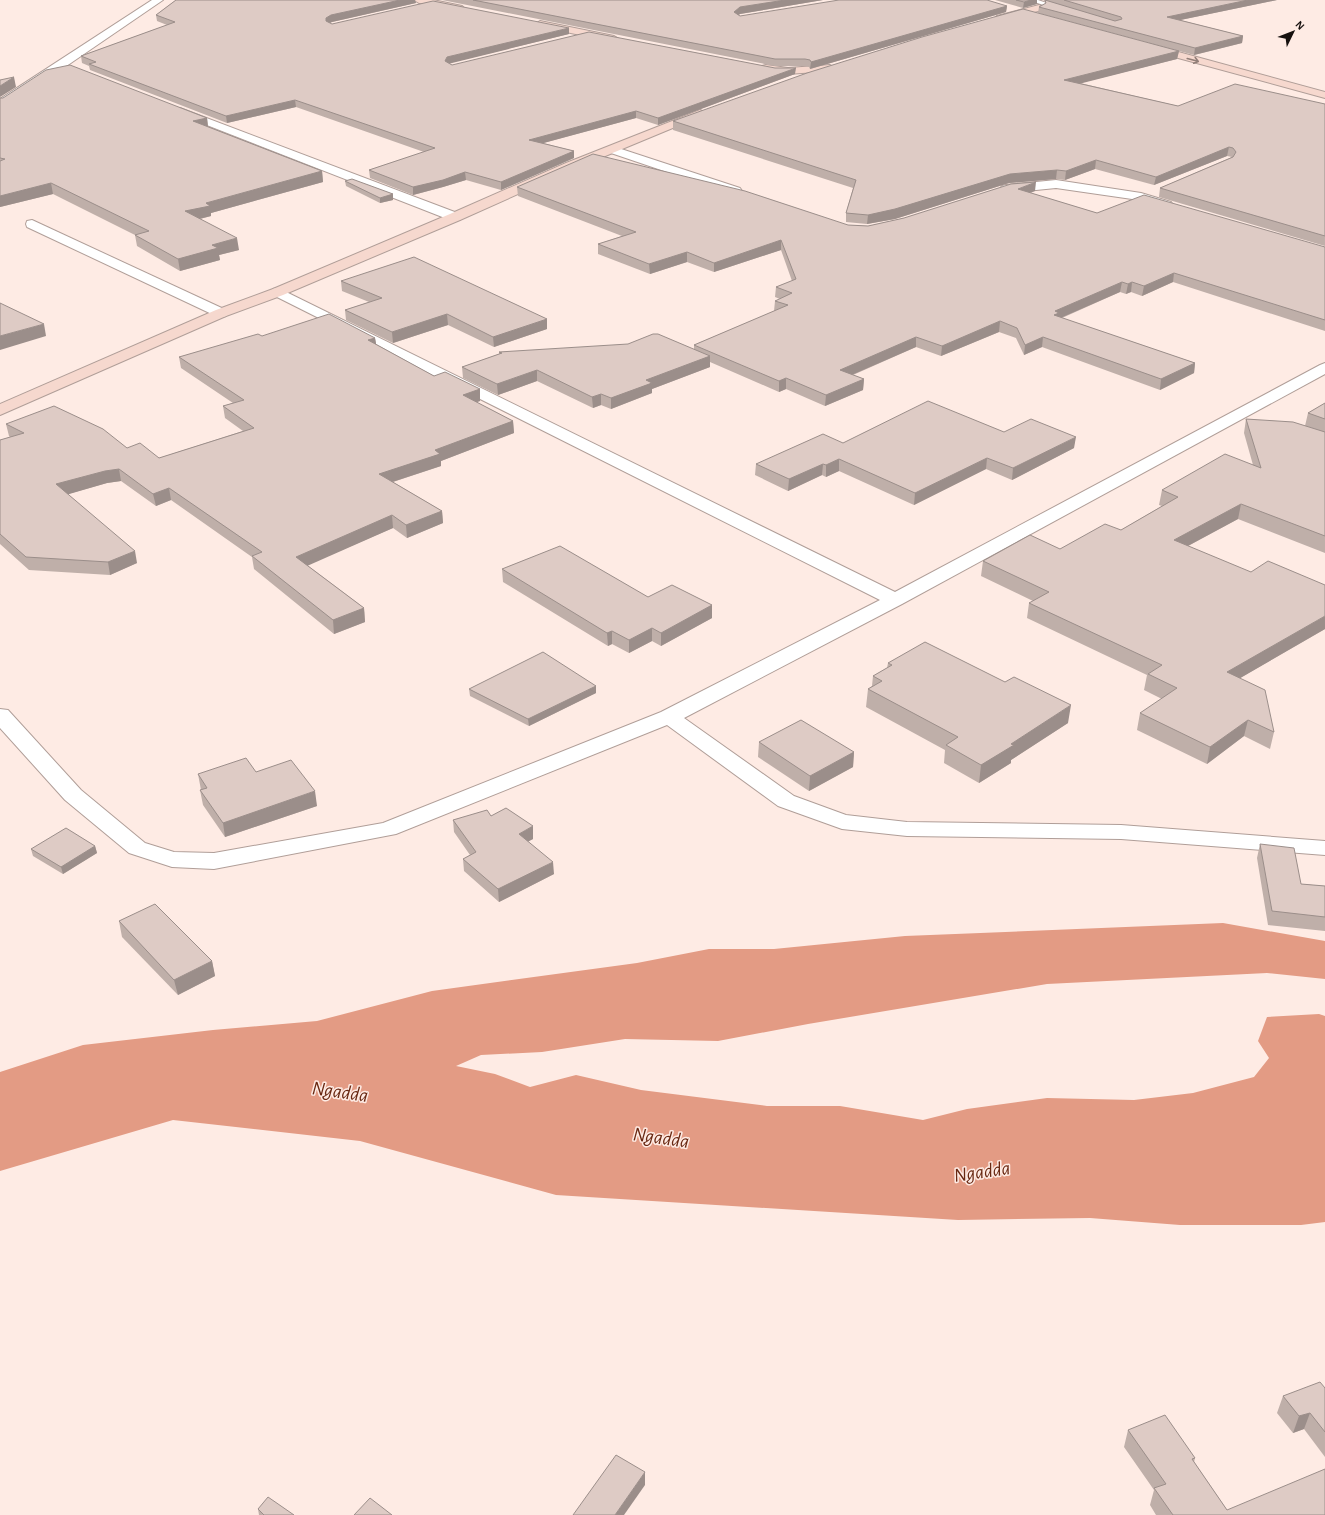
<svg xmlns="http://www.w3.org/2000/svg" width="1325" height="1515" font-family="'Alegreya Sans',sans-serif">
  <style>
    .water { fill: #e39b84 }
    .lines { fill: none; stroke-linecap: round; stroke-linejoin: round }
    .lane-casing { stroke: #b09e98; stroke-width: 2 }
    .street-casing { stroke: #b09e98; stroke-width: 2 }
    .secondary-casing { stroke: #b09e98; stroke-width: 2 }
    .lane { fill: #fff; fill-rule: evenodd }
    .street { fill: #fff; fill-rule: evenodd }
    .secondary { fill: #f6d8ce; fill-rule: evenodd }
    .wall { fill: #bfafa9 }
    .shaded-wall { fill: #9b8e8a }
    .building { fill: #decbc5; stroke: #9b8e8a }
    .oneway { stroke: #917e78 }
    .labels { text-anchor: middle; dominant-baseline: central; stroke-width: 3; stroke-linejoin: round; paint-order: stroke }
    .near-water-label { font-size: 20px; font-style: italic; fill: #692812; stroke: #feebe4 }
  </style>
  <rect width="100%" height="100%" fill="#feebe4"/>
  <path class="water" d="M1223,923L1325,941V979L1267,973L1047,984L808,1024L718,1041L625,1039L542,1052L481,1055L456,1066L495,1074L530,1087L576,1075L641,1090L767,1106H840L923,1120L967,1109L1047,1098L1134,1100L1193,1093L1254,1077L1269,1058L1258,1041L1267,1017L1319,1014L1325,1016V1222L1301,1225H1180L1090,1218L958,1220L556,1195L360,1141L173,1120L0,1171V1072L83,1045L213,1030L317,1021L432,991L637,963L709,949H774L905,936Z"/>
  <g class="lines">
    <g class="lane-casing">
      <path id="lane" d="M1028,0H1038L1067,10L1062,11Z"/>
    </g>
    <g class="street-casing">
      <g id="street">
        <path d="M152,0H163L65,67L4,106L0,107V99Z"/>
        <path d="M180,108L460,214L461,217L460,220H450L176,113L174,111L176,109Z"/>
        <path d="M612,146L740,188L742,191L740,194H732L608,152L606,150L608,148Z"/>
        <path d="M1056,180L1141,193L1171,202L1173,205L1171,208L1167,209L1139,200L1056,188L1006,193L1002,192L1000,189L1002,186L1006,185Z"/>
        <path d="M32,220L226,310L228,313L226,316L221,317L216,316L27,227L26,224L27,221Z"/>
        <path d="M278,288L895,592L1320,365L1325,363V374L902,604L684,718L794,796L846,815L907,822L1121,825L1325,841V855L1121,839L907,836L842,829L778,806L667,725L396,834L214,869L172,867L129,853L65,800L0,728V709L8,710L81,790L145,843L174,852L214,853L383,823L661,712L880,600L273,295L271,292L273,289Z"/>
      </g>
    </g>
    <g class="secondary-casing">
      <g id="secondary">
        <path d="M414,0H433L462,6L464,8L459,11L419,3Z"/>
        <path d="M1039,5L1044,8L1042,10L1000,21L995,18L997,16Z"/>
        <path d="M540,21L614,36L619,39L614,42L537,26L535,24Z"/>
        <path d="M1149,44L1325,92V98L1145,49L1144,47L1145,45Z"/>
        <path d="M766,65L788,68L830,65L835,68L830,71L788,74L762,70L761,68L762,66Z"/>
        <path d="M700,110L706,113L704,115L574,169L460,220L283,295L226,316L0,415V404L216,310L273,289L450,214L566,163Z"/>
      </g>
    </g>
    <use href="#lane" class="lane"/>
    <use href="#street" class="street"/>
    <use href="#secondary" class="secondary"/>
  </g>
  <g class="wall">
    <path d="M176,0H415L416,3L332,22L329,23L332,24L569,34L449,63L452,65L795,74L658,125L636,118L543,143L574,151V158L501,190L466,180L443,187L413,195L370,178L369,170L424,152L296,107L227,123L90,70L89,66L82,63L81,56L167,25L157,21L156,15Z"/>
    <path d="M442,0H823L740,14L738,15L740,16L1007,6L1006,12L810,69L809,67L805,66H775Z"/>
    <path d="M995,0H1037V4L1023,8Z"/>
    <path d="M1043,0H1277L1180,20L1243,36L1242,43L1194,55L1038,13L1039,7L1045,4V1Z"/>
    <path d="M1179,51L1177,59L1080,83L1178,106L1325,104V246L1159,197L1160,188L1232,157L1227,156L1154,185L1095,169L1065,180L1056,179L1009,183L895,219L867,224L846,222V213L853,188L673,130V121Z"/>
    <path d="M0,98L207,118L208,126L322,171L323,182L211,213V216L200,219L239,250L219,255L220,260L180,271L137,246L135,235L53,194L0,207Z"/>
    <path d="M345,181L393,194V200L380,203L346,186Z"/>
    <path d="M517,187L848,225L868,226L1035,191L1030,193L1097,213L1325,247V331L1173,282L1142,296L1131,292L1126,294L1120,292L1062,318L1195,363L1194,373L1160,390L1042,347L1024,355L1016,338L999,332L941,356L916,347L853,375L864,379L863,390L825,406L786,389L779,392L710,362V367L652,389V393L611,409L601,405L593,408L537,381L498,395L463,378L462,367L499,354V352L694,350V345L775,311H774L775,301L780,299L775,297L776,287L792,281L781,250L714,272L687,262L650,274L598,254V244L622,236L518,196Z"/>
    <path d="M341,281L547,319V329L494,347L448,325L393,343L346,320L345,310L369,302L342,291Z"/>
    <path d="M262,336L375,338L376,344L434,376L480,389V401L476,402L513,421L514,433L441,461V466L393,482L442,511L443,523L407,538L393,528L307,565L364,608L365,622L334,634L254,569L252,557L171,500L156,506L121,481L107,483L68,494L137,563L110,575L29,570L0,544V440L10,437L9,436L6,424L127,448L159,458L243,431L225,418L223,406L233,403L181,368L179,357Z"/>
    <path d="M1325,403V553L1238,519L1188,546L1325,629L1240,678L1274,732L1270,749L1244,736L1207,764L1137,730L1140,713L1162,699L1144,690L1147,675L1027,618L1029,603L1033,601L981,576L983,561L1060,549L1121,530L1162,506L1159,505L1162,490L1253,465L1244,433L1246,419L1305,426L1308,413Z"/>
    <path d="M1004,432L1074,448L1012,480L986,469L914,505L839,471L826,477L822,475L788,491L755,475L756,464L843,443Z"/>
    <path d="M502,569L648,597L712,605V618L661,646L652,641L629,653L612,644L608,646L503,582Z"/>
    <path d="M888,663L1068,723L1011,760V763L979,783L944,763L945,750L866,707L868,689L872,686L873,676L887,668Z"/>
    <path d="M596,686V693L529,726L470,696L469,689Z"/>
    <path d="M759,742L854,752L853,767L809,791L758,757Z"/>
    <path d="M256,772L317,806L225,837L203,805L200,790H201L198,774Z"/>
    <path d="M491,816L533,839L528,841L554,874L499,902L464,871L463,859L470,855L454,832L453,820Z"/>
    <path d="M1260,844L1301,884L1325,886V931L1268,925L1257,858Z"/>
    <path d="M95,846L97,853L63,874L33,856L31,849Z"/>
    <path d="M119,921L212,961L215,976L178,995L122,937Z"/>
    <path d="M1325,1388V1457L1304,1429L1293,1433L1277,1413L1283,1396Z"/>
    <path d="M1128,1430L1195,1458L1194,1462L1227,1510L1325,1515H1156L1150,1505L1154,1490L1124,1447Z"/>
    <path d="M258,1509L294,1515H259Z"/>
  </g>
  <g class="shaded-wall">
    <path d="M400,0H415L416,3L332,22L326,25V18L331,15Z"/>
    <path d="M785,0H823L740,14L734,19V12L740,7Z"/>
    <path d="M1031,0H1037V4L1023,8L1024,2Z"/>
    <path d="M1248,0H1277L1166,23L1167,17Z"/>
    <path d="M1007,6L1006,12L810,69L811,62Z"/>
    <path d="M569,28V34L448,64L445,61L447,57Z"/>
    <path d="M1243,36L1242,43L1194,55L1195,48Z"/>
    <path d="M1179,51L1177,59L1063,88L1064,80Z"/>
    <path d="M796,68L795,74L658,125V118Z"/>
    <path d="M14,77L16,87L0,97V86Z"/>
    <path d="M295,100L296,107L227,123L226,116Z"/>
    <path d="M636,111V118L529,147V140Z"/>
    <path d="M207,118L208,127L193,121Z"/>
    <path d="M1229,147L1227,156L1154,185L1156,177Z"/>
    <path d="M574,151V158L501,190V182Z"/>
    <path d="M1096,160L1095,169L1065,180L1066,171Z"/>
    <path d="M1057,170L1056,179L1009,183L895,219L867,224L868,215L1010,174Z"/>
    <path d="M322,171L323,182L211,213V216L187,222L185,211L206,203Z"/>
    <path d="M465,172L466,180L443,187L413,195V187Z"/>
    <path d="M1036,182L1035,191L1017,198L1018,189Z"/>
    <path d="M51,183L53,194L0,207V196Z"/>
    <path d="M393,194V200L380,203V198Z"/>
    <path d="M237,238L239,250L219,255L220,260L180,271L178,259L212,245Z"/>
    <path d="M781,240V250L714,272V263Z"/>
    <path d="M687,252V262L650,274L649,264Z"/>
    <path d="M1174,273L1173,282L1142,296L1144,286Z"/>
    <path d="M1122,282L1120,292L1058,319L1052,325L1055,311Z"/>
    <path d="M1132,282L1131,292L1126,294L1128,284Z"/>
    <path d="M447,314L448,325L393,343L392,332Z"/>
    <path d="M547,319V329L494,347L493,337Z"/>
    <path d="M1000,321L999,332L941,356L942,346Z"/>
    <path d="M44,324L46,336L0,350V336Z"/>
    <path d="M916,337V347L840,380V370Z"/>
    <path d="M1043,337L1042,347L1024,355L1025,345Z"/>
    <path d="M375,338L377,349L368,340Z"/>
    <path d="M710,356V367L652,389V393L611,409V398L646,380Z"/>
    <path d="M1195,363L1194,373L1160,390L1161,379Z"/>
    <path d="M537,370V381L498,395L497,384Z"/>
    <path d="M786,378V389L779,392V381Z"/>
    <path d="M864,379L863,390L825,406L826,395Z"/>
    <path d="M480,389V401L463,407V395Z"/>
    <path d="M601,394V405L593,408L592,397Z"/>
    <path d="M513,421L514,433L441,461V466L380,486L379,474L435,450Z"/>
    <path d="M1076,437L1074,448L1012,480L1013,468Z"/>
    <path d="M987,458L986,469L914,505L915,493Z"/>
    <path d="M839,459V471L826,477V465Z"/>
    <path d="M823,464L822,475L788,491L789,479Z"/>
    <path d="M119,469L121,481L107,483L59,497L56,484L105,471Z"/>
    <path d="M169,488L171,500L156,506L153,494Z"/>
    <path d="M1241,504L1238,519L1171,555L1174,540Z"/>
    <path d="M442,511L443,523L407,538L406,525Z"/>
    <path d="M392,515L393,528L298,570L296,557Z"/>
    <path d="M135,551L137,563L110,575L108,562Z"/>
    <path d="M712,605V618L661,646V633Z"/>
    <path d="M364,608L365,622L334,634L333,620Z"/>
    <path d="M1325,616V629L1223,688L1227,672Z"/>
    <path d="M652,628V641L629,653V640Z"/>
    <path d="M612,631V644L608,646L607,633Z"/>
    <path d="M596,686V693L529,726L528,719Z"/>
    <path d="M1071,705L1068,723L1011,760V763L979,783L981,765L1011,744Z"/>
    <path d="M1248,720L1244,736L1207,764L1210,747Z"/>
    <path d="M854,752L853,767L809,791L810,776Z"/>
    <path d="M315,791L317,806L225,837L223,823Z"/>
    <path d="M533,826V839L520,846L519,834Z"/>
    <path d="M95,846L97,853L63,874L61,867Z"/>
    <path d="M553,862L554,874L499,902L498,889Z"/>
    <path d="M212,961L215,976L178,995L174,980Z"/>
    <path d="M1310,1413L1304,1429L1293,1433L1299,1416Z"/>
    <path d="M645,1472V1485L624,1515H615Z"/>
  </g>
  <g class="building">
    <path d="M176,0H400L331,15L326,18V21L332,24L433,1L569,28L447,57L445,61L452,65L589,32L775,68H796L658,118L636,111L529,140L574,151L501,182L465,172L443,180L413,187L369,170L435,148L295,100L226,116L89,64L96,62L81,56L175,22L156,15Z"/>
    <path d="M473,0H785L740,7L734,12L740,16L839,0H987L1007,6L811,62L810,60L805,59H775Z"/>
    <path d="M1016,0H1031L1024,2Z"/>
    <path d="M1045,0L1115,21L1122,19L1121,17L1064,0H1248L1167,17L1243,36L1195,48L1039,7L1046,3Z"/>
    <path d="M1023,9L1179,51L1064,80L1178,106L1235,84L1325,104V236L1160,188L1233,157L1236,152L1233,148L1229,147L1156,177L1096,160L1066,171L1057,170L1010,174L895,209L868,215L846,213L856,180L673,121L807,73L922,37Z"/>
    <path d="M70,65L207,118L193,121L322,171L206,203L210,206L185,211L237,238L212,245L218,248L178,259L135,235L149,231L51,183L0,196V161L5,159L0,158V98H3L46,70Z"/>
    <path d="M14,77L0,86V80Z"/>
    <path d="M593,154L745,191L848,225L868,226L904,218L1011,184L1036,182L1018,189L1097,213L1144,195L1325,247V320L1174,273L1144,286L1132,282L1128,284L1122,282L1055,311L1059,313L1054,315L1195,363L1161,379L1043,337L1025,345L1017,328L1000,321L942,346L916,337L840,370L864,379L826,395L786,378L779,381L694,345L788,305L775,301L792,293L776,287L796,279L781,240L714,263L687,252L649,264L598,244L636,232L517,187Z"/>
    <path d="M352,179L393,194L380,198L345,181Z"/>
    <path d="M414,257L547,319L493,337L447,314L392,332L345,310L382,298L341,281Z"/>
    <path d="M0,303L44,324L0,336Z"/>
    <path d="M329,314L375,338L368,340L434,376L445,372L480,389L463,395L513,421L435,450L440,454L379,474L442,511L406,525L392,515L296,557L364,608L333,620L252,556L262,552L169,488L153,494L119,469L105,471L56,484L135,551L108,562L26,557L0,534V440L24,433L6,424L54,406L103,429L127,448L140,443L159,458L254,428L223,406L244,400L179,357L258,334L262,336Z"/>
    <path d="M653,334H658L710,356L646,380L652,383L611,398L601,394L592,397L537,370L497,384L462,367L502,353L499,352L628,344Z"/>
    <path d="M928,401L1004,432L1031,419L1076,437L1013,468L987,458L915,493L839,459L826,465L823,464L789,479L756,464L823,434L843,443Z"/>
    <path d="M1325,403V419L1308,413Z"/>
    <path d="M1246,419L1293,422L1325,432V536L1241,504L1174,540L1251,572L1268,561L1325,585V616L1227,672L1265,690L1274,732L1248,720L1210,747L1140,713L1177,688L1148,674L1162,665L1029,603L1049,592L983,561L1030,535L1060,549L1105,524L1121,530L1178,497L1162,490L1225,454L1261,468Z"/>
    <path d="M560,546L648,597L672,585L712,605L661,633L652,628L629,640L612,631L607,633L502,569Z"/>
    <path d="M925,642L1005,682L1014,677L1071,705L1011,744L1014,745L981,765L946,745L958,737L868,689L882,681L873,676L892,665L888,663Z"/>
    <path d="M543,652L596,686L528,719L469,689Z"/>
    <path d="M801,720L854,752L810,776L759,742Z"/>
    <path d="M246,758L256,772L291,760L315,791L223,823L200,790L207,788L198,774Z"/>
    <path d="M506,808L533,826L519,834L553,862L498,889L463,859L476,852L453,820L487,810L491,816Z"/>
    <path d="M66,828L95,846L61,867L31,849Z"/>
    <path d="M1260,844L1294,848L1301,884L1325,886V917L1272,911Z"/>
    <path d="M155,904L212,961L174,980L119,921Z"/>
    <path d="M1320,1382L1325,1388V1432L1310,1413L1299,1416L1283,1396Z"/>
    <path d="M1165,1415L1195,1458L1192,1459L1227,1510L1325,1469V1515H1173L1154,1488L1166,1484L1128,1430Z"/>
    <path d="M616,1455L645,1472L615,1515H573Z"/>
    <path d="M268,1497L294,1515H264L258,1509Z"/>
    <path d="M370,1498L392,1515H354Z"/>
  </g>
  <defs><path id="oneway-shaft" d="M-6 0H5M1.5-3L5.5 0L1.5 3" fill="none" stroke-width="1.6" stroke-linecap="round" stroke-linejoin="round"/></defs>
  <use class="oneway" href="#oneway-shaft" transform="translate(1193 60) rotate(15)"/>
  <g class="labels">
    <g class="near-water-label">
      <text transform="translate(340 1092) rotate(8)">Ngadda</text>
      <text transform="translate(661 1138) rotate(8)">Ngadda</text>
      <text transform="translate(982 1172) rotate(-8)">Ngadda</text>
    </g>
  </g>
  <g transform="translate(1293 32) rotate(47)" stroke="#feebe4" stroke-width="3" paint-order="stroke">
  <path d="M0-3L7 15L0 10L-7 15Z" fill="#16100e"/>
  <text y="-6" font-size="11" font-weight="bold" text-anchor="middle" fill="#16100e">N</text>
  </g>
</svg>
